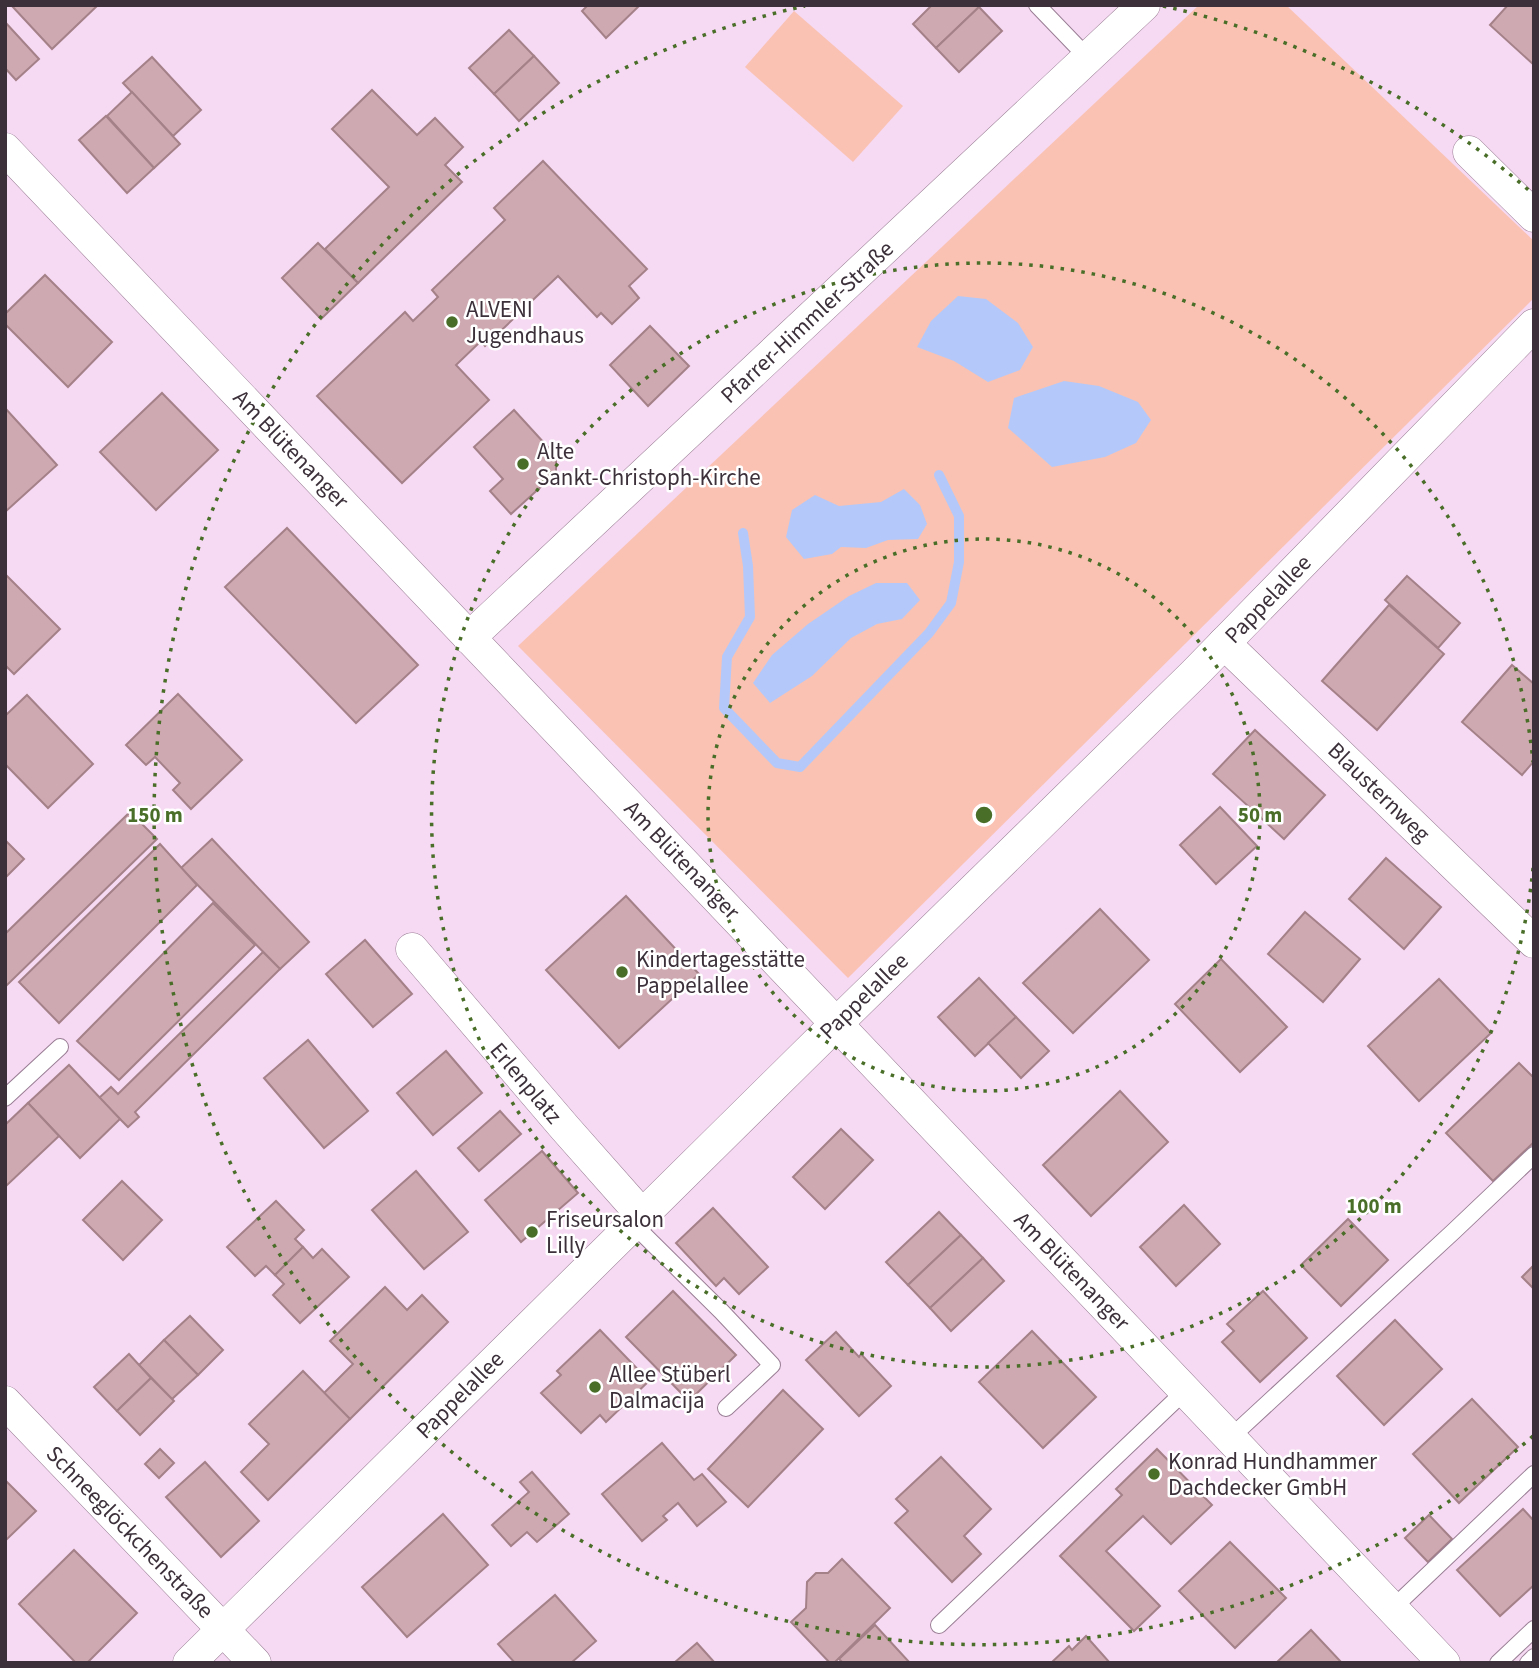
<svg xmlns="http://www.w3.org/2000/svg" width="1539" height="1668" font-family="'Source Sans 3',sans-serif">
  <style>
    .green { fill: #fac2b3 }
    .water { fill: #b4c9f9 }
    .lines { fill: none; stroke-linecap: round; stroke-linejoin: round }
    .stream { stroke: #b4c9f9; stroke-width: 10 }
    .building { fill: #cfa9b1; stroke: #a48088; stroke-width: 2 }
    .service-casing { stroke: #997e95; stroke-width: 18 }
    .minor-casing { stroke: #997e95; stroke-width: 33 }
    .service { stroke: #fff; stroke-width: 16 }
    .minor { stroke: #fff; stroke-width: 32 }
    .ring { fill: none; stroke: #496e28; stroke-width: 3.5; stroke-dasharray: 3.5 7 }
    .poi-dot { fill: #496e28; stroke: #fff; stroke-width: 2.5 }
    .labels { text-anchor: middle; dominant-baseline: central; stroke-width: 5; stroke-linejoin: round; paint-order: stroke }
    .poi-label { font-size: 23px; fill: #3c313a; stroke: #fff; text-anchor: start }
    .street-label { font-size: 23px; fill: #3c313a; stroke: #fff }
    .centre { fill: #496e28; stroke: #fff; stroke-width: 3.5 }
    .ring-label { font-size: 21px; text-anchor: middle; font-weight: bold; fill: #496e28; stroke: #fff; stroke-width: 5; stroke-linejoin: round; paint-order: stroke }
  </style>
  <rect width="100%" height="100%" fill="#f6d9f2"/>
  <g class="green">
    <path d="M1199,5H1286L1534,241V298L848,978L518,646Z"/>
    <path d="M794,11L903,106L853,162L745,67Z"/>
  </g>
  <g class="water">
    <path d="M958,296L986,299L1018,323L1033,347L1020,370L988,382L954,361L917,347L931,321Z"/>
    <path d="M1064,381L1099,386L1138,402L1151,420L1136,443L1105,457L1052,467L1008,428L1014,398Z"/>
    <path d="M904,489L920,505L927,524L918,539L888,540L866,548L841,547L832,554L804,559L786,537L792,510L815,495L839,506L881,502Z"/>
    <path d="M876,583H907L920,600L902,619L877,624L851,638L812,676L770,703L753,683L772,655L808,624L849,596Z"/>
  </g>
  <g class="lines">
    <path class="stream" d="M743,533L748,566L750,617L727,657L724,708L777,763L800,767L929,633L951,603L959,562V516L939,475"/>
  </g>
  <g class="building">
    <path d="M11,5H98L52,49Z"/>
    <path d="M588,5H640L606,38L582,11Z"/>
    <path d="M932,5H978L979,7L936,48L913,24Z"/>
    <path d="M1508,5H1534V65L1490,25Z"/>
    <path d="M979,7L1002,31L959,72L936,48Z"/>
    <path d="M5,22L39,59L16,80L5,68Z"/>
    <path d="M509,30L534,56L494,94L469,68Z"/>
    <path d="M534,56L559,83L519,121L494,94Z"/>
    <path d="M152,57L201,110L173,136L123,83Z"/>
    <path d="M372,90L417,135L435,118L463,147L445,165L462,182L358,283L325,249L389,187L332,129Z"/>
    <path d="M132,92L180,144L154,168L107,116Z"/>
    <path d="M106,116L154,168L127,193L79,140Z"/>
    <path d="M543,161L647,269L629,286L639,298L612,324L601,313L597,317L558,276L485,346L481,341L456,365L489,400L402,483L317,396L405,312L413,321L438,297L432,290L505,220L494,208Z"/>
    <path d="M318,243L358,283L321,319L282,278Z"/>
    <path d="M45,275L112,342L68,387L5,324V314Z"/>
    <path d="M650,326L689,366L648,406L610,365Z"/>
    <path d="M162,393L218,450L156,510L100,452Z"/>
    <path d="M5,408L57,465L5,512Z"/>
    <path d="M514,410L556,456V473L511,514L490,491L503,479L474,447Z"/>
    <path d="M287,528L418,665L356,723L225,587Z"/>
    <path d="M5,574L60,629L14,674L5,665Z"/>
    <path d="M1407,576L1460,623L1438,648L1385,600Z"/>
    <path d="M1389,605L1444,654L1377,730L1322,681Z"/>
    <path d="M1512,665L1534,684V761L1522,775L1462,722Z"/>
    <path d="M178,694L242,760L191,809L173,790L180,783L155,757L146,765L126,745Z"/>
    <path d="M27,695L93,764L48,808L5,764V716Z"/>
    <path d="M1255,730L1325,795L1284,839L1213,774Z"/>
    <path d="M1220,807L1257,846L1216,884L1180,845Z"/>
    <path d="M130,812L157,839L5,987V934Z"/>
    <path d="M212,839L309,942L280,969L181,868Z"/>
    <path d="M5,840L24,859L5,878Z"/>
    <path d="M160,844L197,885L59,1023L19,982Z"/>
    <path d="M1386,858L1441,907L1404,949L1349,899Z"/>
    <path d="M626,896L699,974L619,1048L546,970Z"/>
    <path d="M213,903L255,945L119,1080L77,1041Z"/>
    <path d="M1100,909L1149,960L1073,1033L1023,983Z"/>
    <path d="M1305,912L1360,959L1323,1002L1268,954Z"/>
    <path d="M365,940L412,994L373,1027L326,974Z"/>
    <path d="M263,952L280,969L135,1112L139,1117L128,1127L99,1098L111,1087L118,1094Z"/>
    <path d="M1221,959L1287,1027L1240,1072L1175,1004Z"/>
    <path d="M979,978L1016,1017L975,1056L938,1017Z"/>
    <path d="M1439,979L1491,1033L1419,1101L1368,1046Z"/>
    <path d="M1016,1017L1049,1051L1021,1078L988,1043Z"/>
    <path d="M308,1040L368,1111L324,1148L264,1078Z"/>
    <path d="M446,1051L482,1093L433,1135L397,1093Z"/>
    <path d="M1519,1063L1534,1078V1142L1493,1181L1446,1133Z"/>
    <path d="M69,1065L120,1119L80,1158L28,1103Z"/>
    <path d="M1120,1091L1168,1142L1091,1216L1043,1165Z"/>
    <path d="M28,1103L59,1136L5,1187V1125Z"/>
    <path d="M500,1111L521,1134L479,1171L458,1148Z"/>
    <path d="M841,1129L873,1160L825,1209L793,1177Z"/>
    <path d="M542,1151L578,1193L521,1242L485,1200Z"/>
    <path d="M416,1171L468,1232L424,1269L372,1210Z"/>
    <path d="M122,1181L162,1220L123,1260L83,1220Z"/>
    <path d="M276,1201L304,1230L295,1239L303,1247L275,1275L266,1266L255,1276L227,1247Z"/>
    <path d="M1184,1205L1220,1244L1176,1286L1140,1247Z"/>
    <path d="M713,1208L768,1267L739,1294L724,1278L716,1286L676,1243Z"/>
    <path d="M939,1212L961,1235L908,1285L886,1262Z"/>
    <path d="M1348,1219L1388,1260L1341,1306L1301,1265Z"/>
    <path d="M961,1235L983,1258L930,1308L908,1285Z"/>
    <path d="M303,1247L313,1258L322,1249L349,1277L300,1323L273,1295L284,1284L275,1275Z"/>
    <path d="M983,1258L1004,1281L951,1331L930,1308Z"/>
    <path d="M1534,1265V1289L1522,1277Z"/>
    <path d="M385,1287L407,1310L422,1295L448,1322L350,1419L324,1393L353,1364L330,1341Z"/>
    <path d="M673,1291L736,1355L689,1401L626,1337Z"/>
    <path d="M1263,1291L1307,1338L1260,1382L1222,1342L1234,1331L1227,1324Z"/>
    <path d="M190,1316L223,1350L198,1375L164,1340Z"/>
    <path d="M1395,1320L1442,1369L1384,1425L1337,1376Z"/>
    <path d="M600,1330L649,1381L606,1422L600,1415L581,1433L541,1393L561,1375L557,1371Z"/>
    <path d="M1032,1331L1096,1397L1043,1448L979,1382Z"/>
    <path d="M836,1332L859,1357L861,1354L891,1386L859,1416L806,1360Z"/>
    <path d="M164,1340L198,1375L172,1399L139,1365Z"/>
    <path d="M129,1354L151,1378L117,1411L94,1387Z"/>
    <path d="M303,1371L350,1419L268,1500L241,1472L269,1444L249,1424Z"/>
    <path d="M151,1378L174,1401L140,1435L117,1411Z"/>
    <path d="M783,1390L823,1429L748,1507L708,1469Z"/>
    <path d="M1472,1399L1518,1447L1459,1503L1413,1454Z"/>
    <path d="M662,1443L694,1480L702,1474L726,1502L697,1526L678,1503L663,1516L667,1520L642,1541L602,1494Z"/>
    <path d="M160,1449L174,1463L159,1478L145,1464Z"/>
    <path d="M1157,1449L1212,1505L1171,1544L1143,1516L1106,1551L1160,1606L1134,1631L1060,1556L1122,1495L1116,1489Z"/>
    <path d="M941,1457L991,1509L964,1536L981,1554L952,1582L895,1523L908,1511L896,1499Z"/>
    <path d="M205,1462L259,1521L221,1557L166,1497Z"/>
    <path d="M532,1472L569,1514L537,1542L527,1532L511,1546L492,1525L529,1492L520,1482Z"/>
    <path d="M5,1480L36,1511L5,1541Z"/>
    <path d="M1523,1509L1534,1521V1585L1500,1616L1457,1570Z"/>
    <path d="M443,1514L488,1565L407,1637L362,1587Z"/>
    <path d="M1429,1515L1452,1539L1428,1562L1405,1538Z"/>
    <path d="M1230,1542L1286,1598L1235,1648L1179,1591Z"/>
    <path d="M74,1550L137,1613L87,1663H76L19,1604Z"/>
    <path d="M842,1559L890,1608L834,1663H830L791,1622L806,1608L807,1582L816,1573H828Z"/>
    <path d="M555,1595L596,1641L571,1663H515L498,1644Z"/>
    <path d="M875,1625L910,1663H843L839,1659Z"/>
    <path d="M1311,1630L1342,1663H1276Z"/>
    <path d="M1086,1636L1110,1663H1051L1069,1646L1072,1650Z"/>
    <path d="M697,1643L715,1663H674Z"/>
  </g>
  <g class="lines">
    <g class="service-casing">
      <g id="service">
        <path d="M1037,5L1088,58"/>
        <path d="M5,1098L60,1047"/>
        <path d="M633,1224L721,1311L772,1365L726,1408"/>
        <path d="M1230,1438L1454,1231L1534,1155"/>
        <path d="M1393,1608L1534,1474"/>
        <path d="M939,1625L1185,1391"/>
        <path d="M1498,1663L1534,1629"/>
        <path d="M1528,1663L1534,1657"/>
      </g>
    </g>
    <g class="minor-casing">
      <g id="minor">
        <path d="M5,149L1444,1663"/>
        <path d="M1469,152L1534,216"/>
        <path d="M469,638L1144,5"/>
        <path d="M1224,643L1534,942"/>
        <path d="M412,949L565,1128L642,1215"/>
        <path d="M5,1402L255,1663"/>
        <path d="M189,1663L836,1024L1195,673L1534,325"/>
      </g>
    </g>
    <use href="#service" class="service"/>
    <use href="#minor" class="minor"/>
  </g>
  <g class="ring">
    <circle cx="984" cy="815" r="276"/>
    <path d="M1533 868A552 552 0 1 1 1533 762"/>
    <path d="M1533 1436A829 829 0 1 1 805 6M1163 6A829 829 0 0 1 1533 194"/>
  </g>
  <g class="poi-dot">
    <circle cx="452" cy="322" r="7"/>
    <circle cx="523" cy="464" r="7"/>
    <circle cx="622" cy="972" r="7"/>
    <circle cx="532" cy="1232" r="7"/>
    <circle cx="595" cy="1387" r="7"/>
    <circle cx="1154" cy="1474" r="7"/>
  </g>
  <g class="labels">
    <g class="poi-label">
      <text x="466" y="309">ALVENI<tspan x="466" dy="26">Jugendhaus</tspan></text>
      <text x="537" y="451">Alte<tspan x="537" dy="26">Sankt-Christoph-Kirche</tspan></text>
      <text x="636" y="959">Kindertagesstätte<tspan x="636" dy="26">Pappelallee</tspan></text>
      <text x="546" y="1219">Friseursalon<tspan x="546" dy="26">Lilly</tspan></text>
      <text x="609" y="1374">Allee Stüberl<tspan x="609" dy="26">Dalmacija</tspan></text>
      <text x="1168" y="1461">Konrad Hundhammer<tspan x="1168" dy="26">Dachdecker GmbH</tspan></text>
    </g>
    <g class="street-label">
      <text transform="translate(807 322) rotate(-43)">Pfarrer-Himmler-Straße</text>
      <text transform="translate(291 449) rotate(46)">Am Blütenanger</text>
      <text transform="translate(1268 599) rotate(-46)">Pappelallee</text>
      <text transform="translate(1379 792) rotate(44)">Blausternweg</text>
      <text transform="translate(682 860) rotate(46)">Am Blütenanger</text>
      <text transform="translate(864 996) rotate(-44)">Pappelallee</text>
      <text transform="translate(526 1083) rotate(50)">Erlenplatz</text>
      <text transform="translate(1072 1271) rotate(46)">Am Blütenanger</text>
      <text transform="translate(460 1395) rotate(-45)">Pappelallee</text>
      <text transform="translate(130 1532) rotate(46)">Schneeglöckchenstraße</text>
    </g>
  </g>
  <circle cx="984" cy="815" r="10" class="centre"/>
  <g class="ring-label">
    <text x="1260" y="822">50 m</text>
    <text x="155" y="822">150 m</text>
    <text x="1374" y="1213">100 m</text>
  </g>
  <rect width="1539" height="1668" fill="none" stroke="#3c313a" stroke-width="14"/>
</svg>
